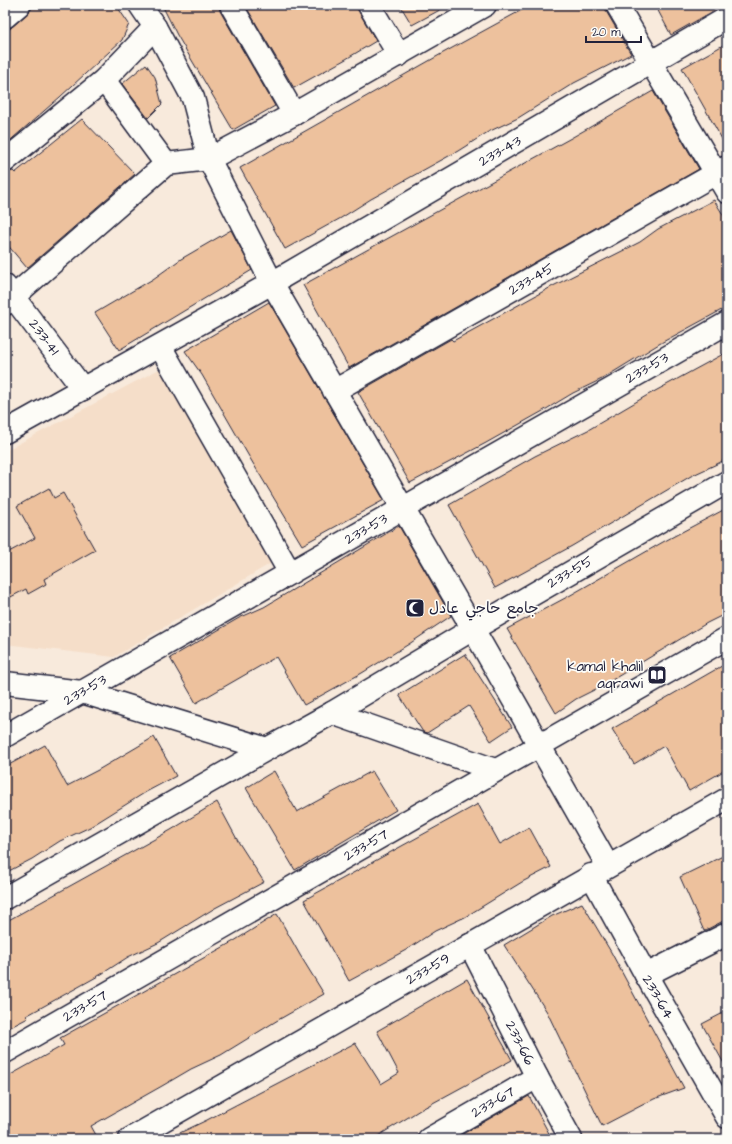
<svg xmlns="http://www.w3.org/2000/svg" width="732" height="1144" font-family="'Architects Daughter','Playpen Sans Arabic',sans-serif">
  <style>
    .built { fill: #f5dec9 }
    .building { fill: #edc19d; stroke: #22223b }
    .lines { fill: none; stroke-linecap: round; stroke-linejoin: round }
    .minor-casing { stroke: #22223b; stroke-width: 25 }
    .minor { stroke: #fdfcf7; stroke-width: 22 }
    .labels { text-anchor: middle; dominant-baseline: central; stroke-width: 3.5; stroke-linejoin: round; paint-order: stroke }
    .street-label { font-size: 15px; fill: #22223b; stroke: #fdfcf7 }
    .poi-label { font-size: 15px; fill: #22223b; stroke: #fdfcf7; text-anchor: start }
  </style>
  <rect width="100%" height="100%" fill="#f8eadc"/>
  <filter id="ink" filterUnits="userSpaceOnUse"><feTurbulence type="fractalNoise" baseFrequency=".025" numOctaves="2"/><feDisplacementMap in="SourceGraphic" scale="8" xChannelSelector="R" yChannelSelector="G"/><feConvolveMatrix kernelMatrix="1 2 1 2 8 2 1 2 1" color-interpolation-filters="sRGB"/></filter>
  <g filter="url(#ink)">
    <path class="built" d="M163,367L273,562L114,657L5,644V451Z"/>
    <g class="building">
      <path d="M35,5H116L129,24L122,40L60,97L5,145V33L27,14Z"/>
      <path d="M162,5H219L220,11L275,106L233,130L177,35Z"/>
      <path d="M245,5H355L376,41L346,59L294,88Z"/>
      <path d="M400,5H449L412,25Z"/>
      <path d="M531,5H605L606,11L631,54L574,83L518,118L488,132L458,151L371,199L341,218L285,249L240,168L443,53Z"/>
      <path d="M655,5H724L671,35Z"/>
      <path d="M727,43V148L682,68Z"/>
      <path d="M146,64L155,77L162,104L148,118L122,84Z"/>
      <path d="M653,91L699,169L349,368L303,285L571,138Z"/>
      <path d="M82,119L135,174L27,268L5,242V173L13,171L15,173Z"/>
      <path d="M714,200L727,221V307L659,344L602,379L573,393L543,411L486,443L410,483L358,392L451,339L453,341L553,286L640,242L658,229Z"/>
      <path d="M231,230L252,270L119,350L95,313L153,279L181,259Z"/>
      <path d="M269,302L384,500L302,545L251,460L202,375L185,351Z"/>
      <path d="M727,352V458L719,463L691,476L572,546L495,588L449,505L535,456L588,430L646,396Z"/>
      <path d="M49,488L54,498L63,493L95,550L44,579L46,584L28,594L26,589L5,600V554L35,538L17,506Z"/>
      <path d="M727,508V613L707,623L602,686L576,699L556,713L507,629L569,596L663,542Z"/>
      <path d="M399,526L451,616L409,644L362,673L304,705L276,657L196,703L170,658L239,618L264,607Z"/>
      <path d="M465,654L512,727L491,741L469,706L427,733L423,732L399,695Z"/>
      <path d="M727,663V769L689,791L664,746L634,764L612,729Z"/>
      <path d="M154,737L176,776L146,792L90,827L60,841L32,859L5,873V767L45,745L67,786L98,770Z"/>
      <path d="M274,771L297,812L372,771L396,810L295,870L246,788Z"/>
      <path d="M217,802L239,843L264,882L215,908L158,943L128,957L100,975L26,1016L28,1018L5,1030V922L171,830Z"/>
      <path d="M478,804L500,844L529,827L551,867L522,882L465,917L435,931L406,950L349,981L304,900Z"/>
      <path d="M727,854V919L704,931L680,877Z"/>
      <path d="M582,903L611,952L684,1088L654,1099L602,1126L547,1012L504,945L552,916Z"/>
      <path d="M277,914L300,955L324,994L278,1020L221,1055L191,1069L162,1086L91,1126L96,1135L88,1139H5V1078L64,1045L60,1038L234,941Z"/>
      <path d="M467,979L512,1060L420,1110L373,1139H167L207,1120L355,1043L381,1084L399,1073L377,1031Z"/>
      <path d="M727,1011V1069L702,1024Z"/>
      <path d="M529,1096L552,1139H454Z"/>
    </g>
    <g class="lines">
      <g class="minor-casing">
        <g id="minor">
          <path d="M140,5L155,27L193,98L209,159L272,283L473,629L608,866"/>
          <path d="M231,5L294,114"/>
          <path d="M369,5L399,55"/>
          <path d="M617,5L727,192"/>
          <path d="M5,17L19,5"/>
          <path d="M104,80L166,164"/>
          <path d="M5,161L104,80L155,27"/>
          <path d="M5,286L83,389"/>
          <path d="M5,304L166,164L209,159L294,114L485,5"/>
          <path d="M160,346L290,573"/>
          <path d="M334,391L727,167"/>
          <path d="M5,432L272,283L727,18"/>
          <path d="M5,683L82,692L267,749"/>
          <path d="M332,713L495,770"/>
          <path d="M5,736L727,323"/>
          <path d="M591,875L646,975L727,1117"/>
          <path d="M5,898L267,749L332,713L473,629L727,482"/>
          <path d="M470,945L537,1077L571,1139"/>
          <path d="M646,975L727,934"/>
          <path d="M5,1052L727,638"/>
          <path d="M130,1139L727,799"/>
          <path d="M429,1139L537,1077"/>
        </g>
      </g>
      <use href="#minor" class="minor"/>
    </g>
  </g>
  <defs>
    <g id="mosque-square" transform="scale(1)"><rect x="-9" y="-9" width="18" height="18" rx="4" fill="#22223b" stroke="#fdfcf7"/><path d="M3.5-4.9A6 6 0 1 0 3.5 4.9A5 5 0 1 1 3.5-4.9Z" fill="#fff"/></g>
    <g id="library-square" transform="scale(1)"><rect x="-9" y="-9" width="18" height="18" rx="4" fill="#22223b" stroke="#fdfcf7"/><path d="M-6-4Q-3-5.5-.7-3.5V5Q-3 3-6 4ZM6-4Q3-5.5 .7-3.5V5Q3 3 6 4Z" fill="#fff"/></g>
  </defs>
  <g fill-rule="evenodd">
    <use href="#mosque-square" x="415" y="608"/>
    <use href="#library-square" x="657" y="675"/>
  </g>
  <g class="labels">
    <g class="street-label">
      <text transform="translate(500 151) rotate(-30)">233-43</text>
      <text transform="translate(531 279) rotate(-30)">233-45</text>
      <text transform="translate(44 337) rotate(53)">233-41</text>
      <text transform="translate(647 368) rotate(-30)">233-53</text>
      <text transform="translate(366 529) rotate(-30)">233-53</text>
      <text transform="translate(570 572) rotate(-30)">233-55</text>
      <text transform="translate(85 690) rotate(-30)">233-53</text>
      <text transform="translate(366 845) rotate(-30)">233-57</text>
      <text transform="translate(428 969) rotate(-30)">233-59</text>
      <text transform="translate(658 997) rotate(60)">233-64</text>
      <text transform="translate(85 1006) rotate(-30)">233-57</text>
      <text transform="translate(520 1043) rotate(63)">233-66</text>
      <text transform="translate(493 1102) rotate(-30)">233-67</text>
    </g>
    <g class="poi-label">
      <text x="429" y="608">جامع حاجي عادل</text>
      <text x="643" y="666" text-anchor="end">kamal khalil<tspan x="643" dy="17">aqrawi</tspan></text>
    </g>
  </g>
  <rect width="732" height="1144" fill="none" stroke="#fdfcf7" stroke-width="20"/>
  <rect x="10" y="10" width="712" height="1124" fill="none" stroke="#22223b" stroke-width="1.5" filter="url(#ink)"/>
  <path d="M586 36v6h55v-6" fill="none" stroke="#22223b" stroke-width="2"/>
  <text x="592" y="36" font-size="12" fill="#22223b" stroke="#fdfcf7" stroke-width="3" paint-order="stroke">20 m</text>
</svg>
